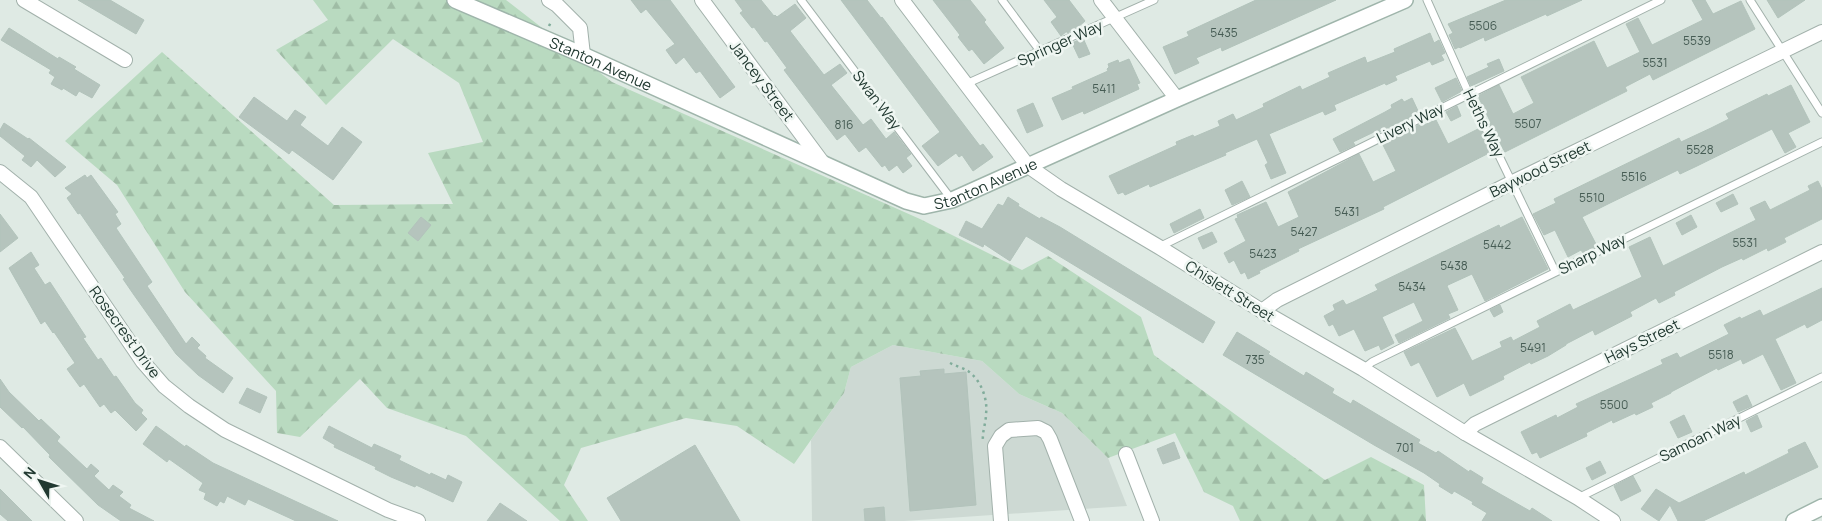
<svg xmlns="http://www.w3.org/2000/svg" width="1822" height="521" font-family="Manrope,sans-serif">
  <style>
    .built { fill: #cdd9d3 }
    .forest { fill: url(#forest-firs) }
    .building { fill: #b5c4bd; stroke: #b2c3bb }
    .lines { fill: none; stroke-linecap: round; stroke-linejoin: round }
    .lane-casing { stroke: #a2b1ab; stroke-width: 9 }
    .street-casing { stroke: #a2b1ab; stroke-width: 16 }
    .secondary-casing { stroke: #9fb5ab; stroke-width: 18 }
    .path { stroke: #81ac9b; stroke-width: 2.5; stroke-dasharray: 2.5 4; stroke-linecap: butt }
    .lane { stroke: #fff; stroke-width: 7 }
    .street { stroke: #fff; stroke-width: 14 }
    .secondary { stroke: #fff; stroke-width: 15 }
    .labels { text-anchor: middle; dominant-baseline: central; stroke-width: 5; stroke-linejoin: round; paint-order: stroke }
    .number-label { font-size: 12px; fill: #465c54 }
    .street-label { font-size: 15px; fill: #213931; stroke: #eff6f2 }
  </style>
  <defs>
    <pattern id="forest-firs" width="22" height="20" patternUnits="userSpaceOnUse" patternTransform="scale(1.25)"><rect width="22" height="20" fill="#b9dac0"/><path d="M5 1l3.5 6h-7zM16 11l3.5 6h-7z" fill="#9fbca5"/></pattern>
  </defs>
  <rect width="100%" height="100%" fill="#dfeae4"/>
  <path class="built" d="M893,345L982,361L1019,394L1062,413L1108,458L1127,506L904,521H812L811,440L844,393L851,367Z"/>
  <path class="forest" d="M313,0H506L612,82L920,219L1022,270L1048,256L1141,317L1154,355L1325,480L1371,457L1424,485L1426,521H1240L1233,506L1204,492L1175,433L1108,458L1062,413L1019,394L982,361L893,345L851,367L844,393L794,464L737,426L686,418L581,448L564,485L588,521H560L466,436L387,408L360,379L300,437L277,433L276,391L185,292L117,185L65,141L162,52L334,205L453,204L428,153L483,142L459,83L393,39L326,105L276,50L328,20Z"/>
  <g class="building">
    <path d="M78,0H110L144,20L136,34Z"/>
    <path d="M631,0H670L735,87L720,98L700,71L696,73L684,57L676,64L666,50L675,44L646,9L641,13Z"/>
    <path d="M735,0H761L774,16L775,15L777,17L795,4L806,18L790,31L824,75L840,64L847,73L831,85L863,125L871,119L886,139L894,132L911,154L906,158L912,166L903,173L897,165L889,171L885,165L882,167L866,147L859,152L845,134L837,140L784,70L787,68L767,41L765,42L754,27L752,28L740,13L743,11Z"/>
    <path d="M841,0H867L881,18L882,17L980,146L983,144L993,157L973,171L962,155L959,157L956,153L938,166L922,146L940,132Z"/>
    <path d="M933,0H970L986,20L984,22L1004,48L984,64L972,49L969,51L958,37L960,35Z"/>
    <path d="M1044,0H1069L1085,21L1078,27V28L1067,33V31L1061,36L1051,22L1057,17Z"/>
    <path d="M1256,0H1336L1222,51L1221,47L1196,58L1199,63L1175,74L1163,47L1189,36L1187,32Z"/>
    <path d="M1506,0H1582L1547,16L1546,14L1485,41L1484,37L1460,48L1459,47L1455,49L1449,35L1453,33L1448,24Z"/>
    <path d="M1692,0H1705L1713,14L1741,1L1755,29L1653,80L1650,74L1625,87L1627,91L1505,152L1489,124L1491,123L1478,96L1499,85L1513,114L1534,103L1521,77L1594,41L1607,68L1640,52L1626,24L1638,18L1652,45L1703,20Z"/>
    <path d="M1767,0H1805L1778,18Z"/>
    <path d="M9,28L58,59L59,57L76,67L74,69L100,85L92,98L79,91L76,96L63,88L62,90L51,84L55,77L49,73L51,70L1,40Z"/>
    <path d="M1430,33L1434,43L1439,40L1445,53L1441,55L1444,60L1432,65L1430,61L1395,76L1397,80L1386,85L1385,83L1334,105L1336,110L1325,115L1323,111L1269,134L1286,173L1271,179L1265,165L1268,163L1257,139L1225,153L1226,155L1150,187L1149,184L1125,195L1123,192L1118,194L1109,176L1177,145L1176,142L1193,135L1194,137L1220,126L1218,121L1233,114L1236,120L1264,107L1263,104L1300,86L1302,90L1330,77L1328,73L1365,57L1367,63L1395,52L1394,49Z"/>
    <path d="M1083,38L1090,54L1079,58L1072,43Z"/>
    <path d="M1129,59L1140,83L1137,84L1139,89L1084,114L1083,111L1062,120L1052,98L1073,89L1072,87L1108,71L1107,69L1109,67L1108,64L1118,60L1119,63Z"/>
    <path d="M1499,59L1504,71L1471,86L1467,77L1489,67L1487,64Z"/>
    <path d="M1456,78L1462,91L1442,102L1435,88Z"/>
    <path d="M1791,85L1810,122L1788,133L1796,147L1785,153L1772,129L1697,166L1680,174L1678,170L1610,203L1582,217L1597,246L1583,253L1581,250L1568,257L1555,230L1544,235L1533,214L1556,203L1554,199L1679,138L1681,142L1711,128L1729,119L1726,114L1767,94L1768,96Z"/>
    <path d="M254,97L287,121L295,110L306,117L300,125L328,146L342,127L362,142L333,180L292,150L289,154L239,117Z"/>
    <path d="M1412,98L1419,113L1378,133L1376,131L1353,142L1355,145L1340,152L1333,139L1385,112L1392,108L1391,105L1402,99L1404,102Z"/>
    <path d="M1033,103L1043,126L1027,133L1017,110Z"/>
    <path d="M1457,106L1461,116L1451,121L1446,112Z"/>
    <path d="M1436,120L1448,144L1480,128L1491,152L1383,207L1384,209L1298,249L1299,251L1259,271L1260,273L1248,279L1245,272L1241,274L1234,260L1229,263L1224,253L1246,241L1235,219L1238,218L1237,215L1266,202L1278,227L1299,217L1288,192L1359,154L1373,182L1396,171L1382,143L1423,123L1424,125Z"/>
    <path d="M4,123L28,139L29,138L66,167L55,177L37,160L31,167L22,160L25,156L0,136V130Z"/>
    <path d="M85,175L87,178L91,175L118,212L115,214L121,224L116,228L152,282L147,286L186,344L192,337L200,345L197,348L206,356L205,358L233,378L223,393L198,375L176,354L134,295L123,279L125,278L80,213L78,214L67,198L72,194L65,188Z"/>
    <path d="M1242,181L1250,197L1232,205L1225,190Z"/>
    <path d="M1818,181L1822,189V219L1784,238L1786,242L1768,251L1767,248L1743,260L1742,258L1722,267L1674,292L1675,295L1659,303L1656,298L1630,312L1632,316L1595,335L1593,330L1566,344V345L1548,356L1531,364L1530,362L1503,376L1504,379L1470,396L1464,383L1437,397L1419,362L1411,366L1404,352L1455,328L1472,361L1502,347L1500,342L1511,337L1513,341L1540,327L1537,321L1570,304L1573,310L1642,277L1629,247L1650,237L1663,266L1756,220L1750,208L1765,201L1770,210L1810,190L1808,186Z"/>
    <path d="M1733,194L1738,204L1721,212L1716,203Z"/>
    <path d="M1008,197L1019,204L1018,206L1040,219L1041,217L1060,227L1215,322L1203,343L1026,236L1010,261L984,244L983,247L959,235L966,221L982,229L998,204L1003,206Z"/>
    <path d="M1200,209L1204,218L1174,233L1170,224Z"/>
    <path d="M0,214L18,238L0,252Z"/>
    <path d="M1691,215L1697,227L1682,235L1676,223Z"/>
    <path d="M421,217L431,225L418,241L408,233Z"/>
    <path d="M1522,217L1548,269L1485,301L1472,274L1448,285L1447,286L1458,310L1448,314L1450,318L1399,343L1395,335L1423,321L1414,302L1382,317L1394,343L1381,350L1379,345L1365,351L1354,329L1339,336L1333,324L1329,326L1324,316L1335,310L1333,305L1343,300L1346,305L1353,302L1378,290L1375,285L1499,225L1500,228Z"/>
    <path d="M1212,232L1217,242L1203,249L1198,238Z"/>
    <path d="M31,252L39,265L34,268L45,285L50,282L86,337L83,338L98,360L101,358L114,377L116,376L135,403L143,410L141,413L147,419L136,431L115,410L111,413L104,404L100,407L84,384L80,387L67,369L75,363L54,332L53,333L45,321L41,324L9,268Z"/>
    <path d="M1822,288V320L1807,328L1805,324L1775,339L1796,383L1781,390L1763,354L1743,364L1741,359L1718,370L1717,368L1671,392V393L1651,403L1653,407L1636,415L1635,413L1613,423L1612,420L1586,433L1587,436L1540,458L1537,452L1532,454L1521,432L1556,415L1557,418L1578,407L1576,404L1663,364L1661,360L1677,353L1680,358L1729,334L1724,325L1740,317L1741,319L1760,310L1763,316Z"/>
    <path d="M1500,305L1503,312L1494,317L1490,310Z"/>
    <path d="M1237,332L1270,352L1268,354L1304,376L1306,372L1334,389L1332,393L1351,404L1353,400L1420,440L1418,443L1436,453L1438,451L1469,472L1470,470L1483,478L1481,483L1500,494L1530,511L1532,508L1552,521H1482L1487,513L1472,504L1473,502L1454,491L1452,494L1439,486L1440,484L1424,473L1374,445L1223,355Z"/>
    <path d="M944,369V374L966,372L976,505L910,511L900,378L921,376L920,371Z"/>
    <path d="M0,379L9,392L39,421L41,419L60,437L57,441L87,469L91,464L99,471L94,476L109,490L113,485L123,492L119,496L131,505L129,508L154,521H121L98,505L49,457L50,455L23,427L22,428L0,407Z"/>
    <path d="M247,388L267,397L260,413L239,403Z"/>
    <path d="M1747,395L1752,406L1738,412L1733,402Z"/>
    <path d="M1684,415L1692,432L1678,438L1670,422Z"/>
    <path d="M1757,415L1762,427L1751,432L1746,421Z"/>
    <path d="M156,426L185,447L186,445L213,463L338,521H296L248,499L245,505L227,496L224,503L220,501L217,506L204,499L206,493L199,490L203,483L169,459L167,462L143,444Z"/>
    <path d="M329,426L372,448L374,444L401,456L399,460L430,475L431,473L446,480L448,475L462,482L453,502L416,485L415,487L391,477L375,469L376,467L334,447L335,445L323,438Z"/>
    <path d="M1174,442L1180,458L1163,464L1157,449Z"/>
    <path d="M1805,442L1818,467L1703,521H1678L1670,505L1659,521L1641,509L1656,489L1679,503L1744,472L1745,475L1789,453L1788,450Z"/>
    <path d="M695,445L740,521H621L607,498Z"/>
    <path d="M1600,461L1606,473L1592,480L1586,468Z"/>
    <path d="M1633,476L1641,491L1621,501L1614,486Z"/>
    <path d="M0,489L32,521H8L0,514Z"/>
    <path d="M500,503L527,521H487Z"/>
    <path d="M884,507L885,521H865L864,509Z"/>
  </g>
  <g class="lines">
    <g class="lane-casing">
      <g id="lane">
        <path d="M801,0L952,200"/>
        <path d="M1002,0L1040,51"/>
        <path d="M1427,0L1469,94L1555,271"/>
        <path d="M1750,0L1822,113"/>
        <path d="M966,84L1154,0"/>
        <path d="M1159,247L1661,0"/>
        <path d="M1363,369L1372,362L1822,142"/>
        <path d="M1578,498L1822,377"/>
      </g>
    </g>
    <g class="street-casing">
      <g id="street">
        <path d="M24,0L125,60"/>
        <path d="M549,0L557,5L580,28L583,55"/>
        <path d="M702,0L822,162"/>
        <path d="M902,0L1028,166L1061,189L1159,247L1262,311L1363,369L1465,433L1578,498L1613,521"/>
        <path d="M1101,0L1177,99"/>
        <path d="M0,172L31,197L143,362L164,386L189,406L225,430L388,510L418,521"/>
        <path d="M1262,311L1277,300L1513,182L1822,32"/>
        <path d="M1465,433L1475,424L1822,252"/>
        <path d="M0,447L76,521"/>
        <path d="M1126,454L1152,521"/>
        <path d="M1001,521L995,446L1001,436L1009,430L1038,428L1046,432L1050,439L1082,521"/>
      </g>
    </g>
    <g class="secondary-casing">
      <g id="secondary">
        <path id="s1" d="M455,0L583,55L906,201L924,206L952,200L1177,99L1405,0"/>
        <path d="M1794,521L1822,507"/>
      </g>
    </g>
    <g class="path">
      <path d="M549,26L551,22"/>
      <path d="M950,363C956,366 963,368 968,371C981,380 988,399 986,414C986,423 982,432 983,441"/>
    </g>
    <use href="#lane" class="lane"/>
    <use href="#street" class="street"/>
    <use href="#secondary" class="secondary"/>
  </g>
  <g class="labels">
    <g class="number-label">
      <text x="1483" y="25">5506</text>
      <text x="1224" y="32">5435</text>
      <text x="1697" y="40">5539</text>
      <text x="1655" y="62">5531</text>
      <text x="1104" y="88">5411</text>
      <text x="1528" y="123">5507</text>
      <text x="844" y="124">816</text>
      <text x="1700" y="149">5528</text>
      <text x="1634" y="176">5516</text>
      <text x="1592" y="197">5510</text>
      <text x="1347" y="211">5431</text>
      <text x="1304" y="231">5427</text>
      <text x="1745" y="242">5531</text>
      <text x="1497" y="244">5442</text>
      <text x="1263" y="253">5423</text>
      <text x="1454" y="265">5438</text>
      <text x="1412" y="286">5434</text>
      <text x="1533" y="347">5491</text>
      <text x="1721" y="354">5518</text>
      <text x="1255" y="359">735</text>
      <text x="1614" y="404">5500</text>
      <text x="1405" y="447">701</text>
    </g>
    <g class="street-label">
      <text transform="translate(1060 43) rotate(-24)">Springer Way</text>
      <text stroke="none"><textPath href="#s1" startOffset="159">Stanton Avenue</textPath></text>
      <text transform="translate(762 81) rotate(53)">Jancey Street</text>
      <text transform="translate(877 100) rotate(53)">Swan Way</text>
      <text transform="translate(1410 123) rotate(-26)">Livery Way</text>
      <text transform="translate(1484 123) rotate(64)">Heths Way</text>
      <text transform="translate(1540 169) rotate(-26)">Baywood Street</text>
      <text stroke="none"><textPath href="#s1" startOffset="578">Stanton Avenue</textPath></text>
      <text transform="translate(1592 254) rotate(-26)">Sharp Way</text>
      <text transform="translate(1230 291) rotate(32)">Chislett Street</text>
      <text transform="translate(125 332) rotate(54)">Rosecrest Drive</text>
      <text transform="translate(1642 341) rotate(-26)">Hays Street</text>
      <text transform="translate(1700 438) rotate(-26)">Samoan Way</text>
    </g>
  </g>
  <g transform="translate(40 481) rotate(309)" stroke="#eff6f2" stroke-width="4" paint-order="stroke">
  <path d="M0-4L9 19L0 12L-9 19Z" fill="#213931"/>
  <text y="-8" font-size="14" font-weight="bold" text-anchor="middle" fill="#213931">N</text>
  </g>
</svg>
